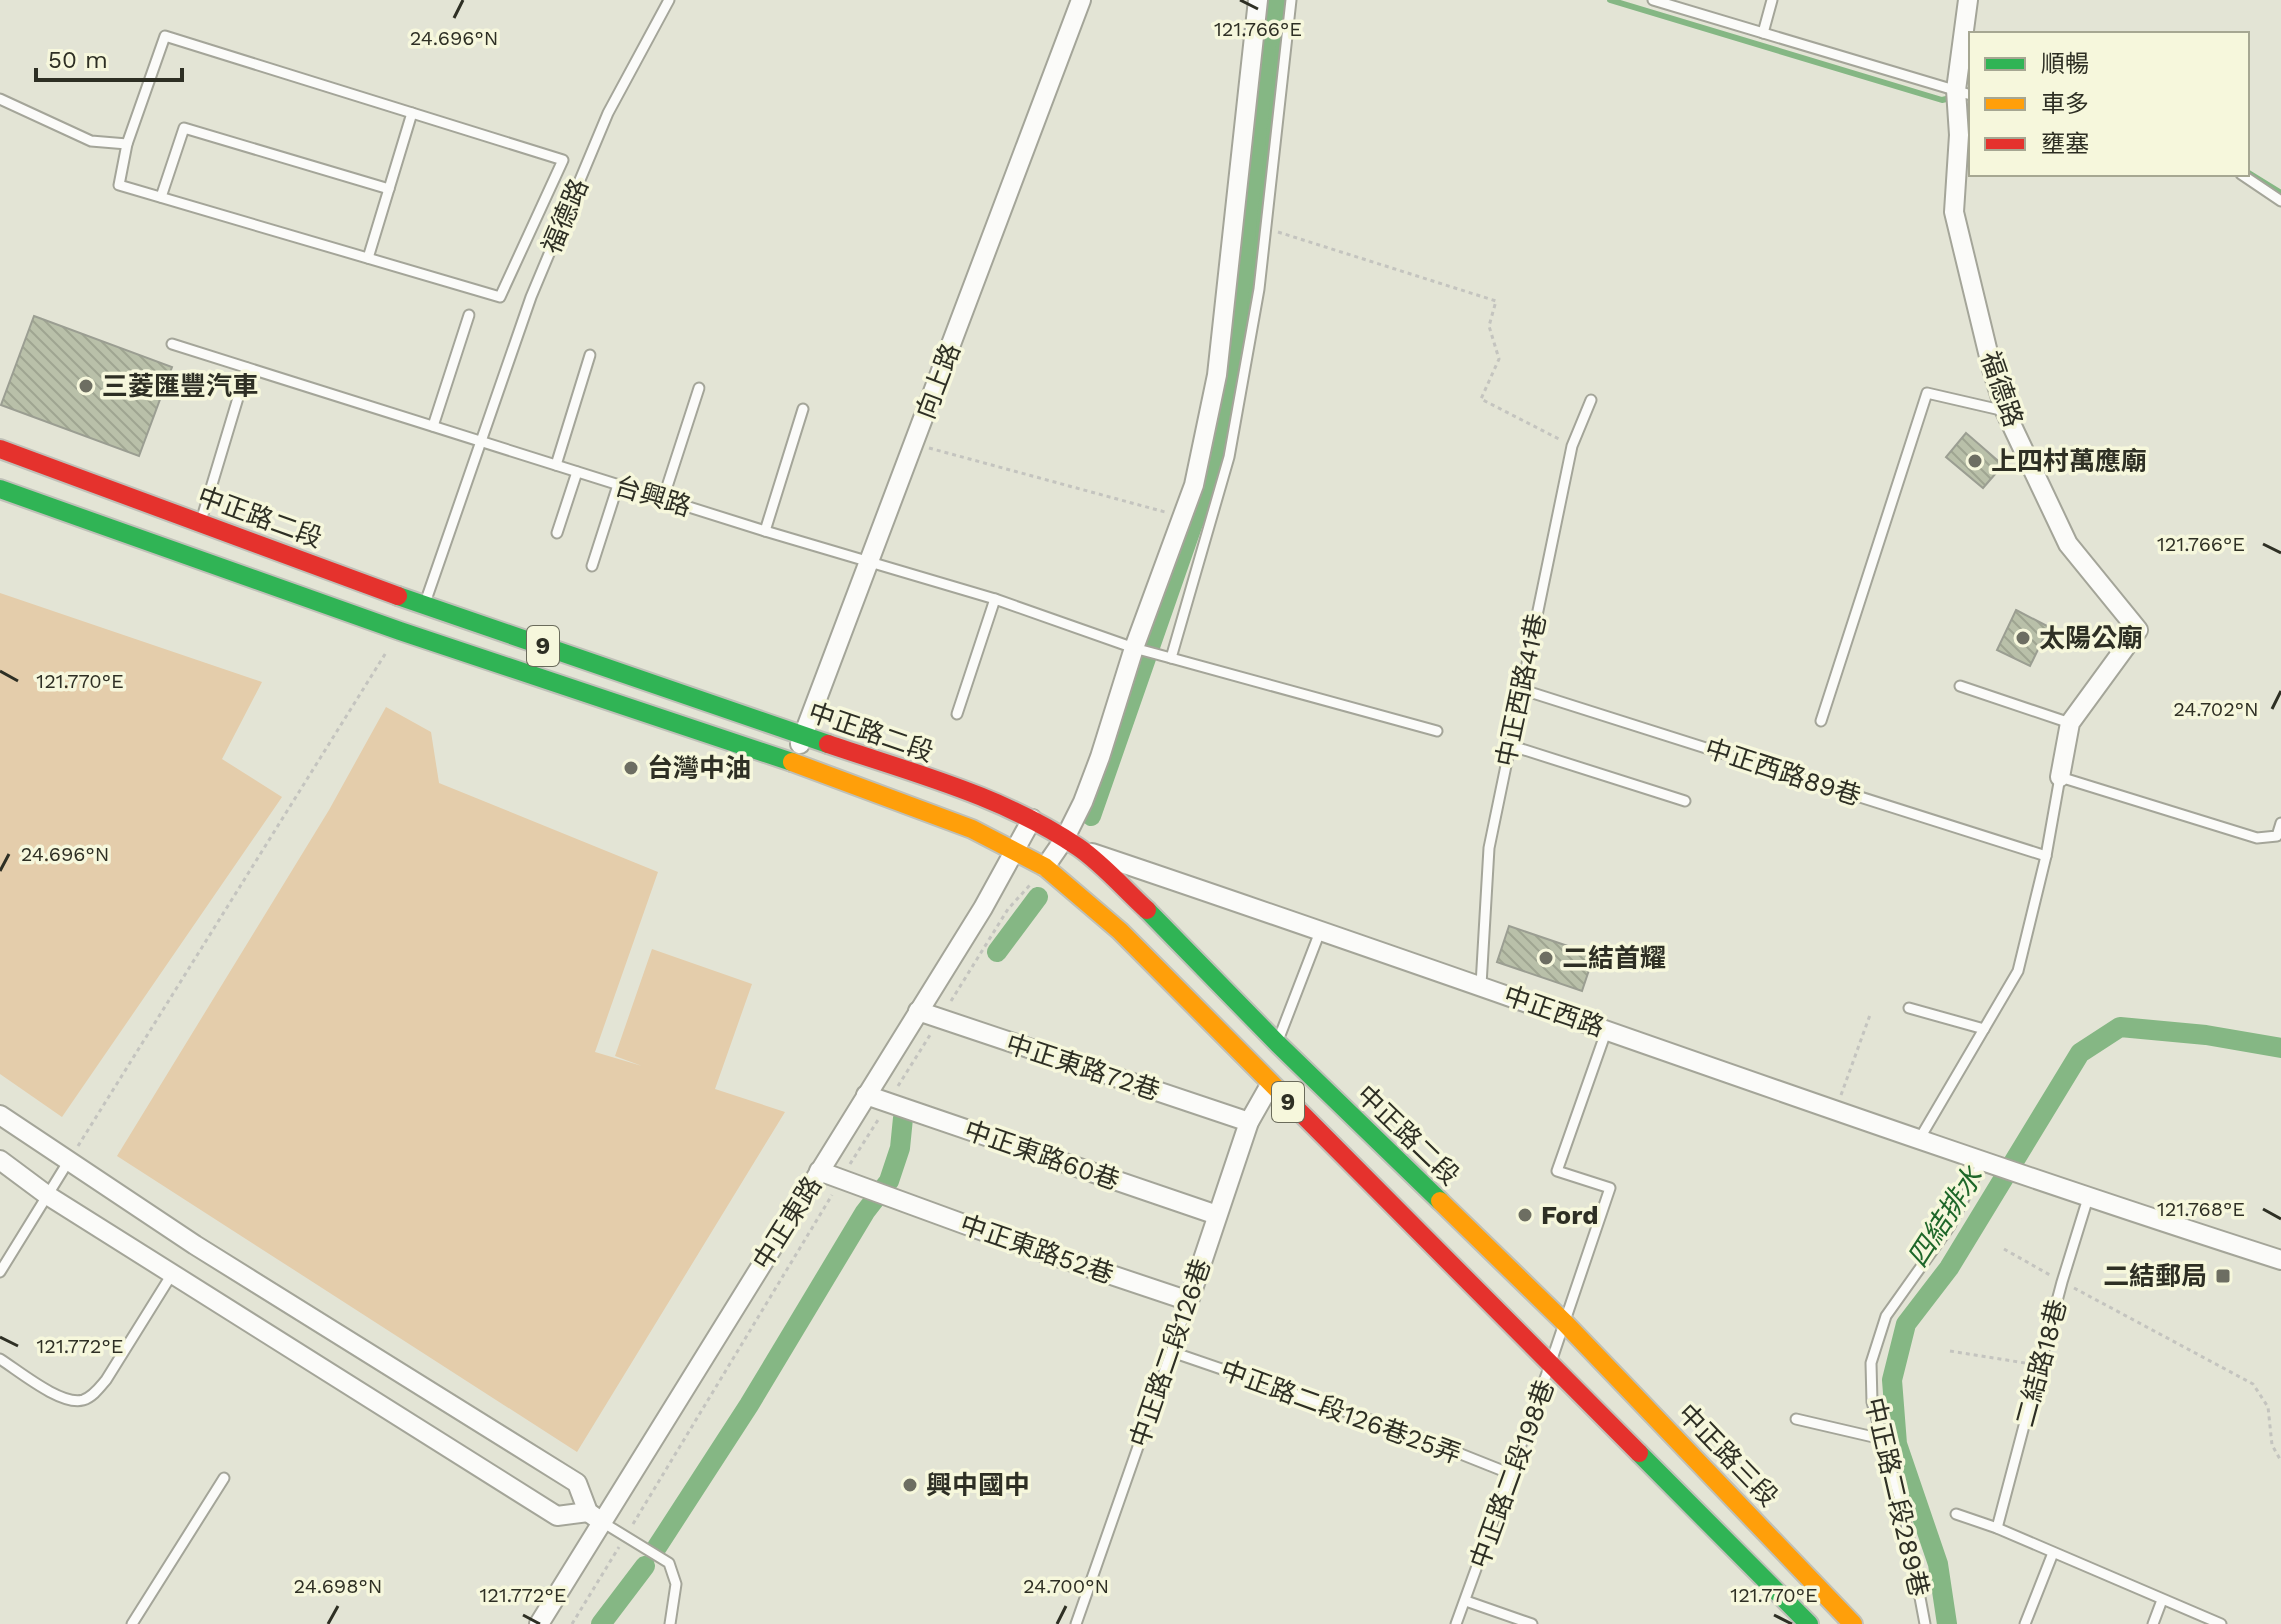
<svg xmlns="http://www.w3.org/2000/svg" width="2281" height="1624" font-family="'Work Sans','Noto Sans TC',sans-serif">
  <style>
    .green { fill: #e4cdab }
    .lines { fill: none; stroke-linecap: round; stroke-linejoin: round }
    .stream { stroke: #85b784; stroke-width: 6 }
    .canal { stroke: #85b784; stroke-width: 20 }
    .building { fill: url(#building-back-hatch); stroke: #9b9e92; stroke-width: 2 }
    .lane-casing { stroke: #a4a599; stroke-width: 13 }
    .street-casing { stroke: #a4a599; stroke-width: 22 }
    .fast-casing { stroke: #bfc0b8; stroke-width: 22 }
    .slow-casing { stroke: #bfc0b8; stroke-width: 22 }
    .jam-casing { stroke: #bfc0b8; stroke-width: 22 }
    .path { stroke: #c4c4bf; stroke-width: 3; stroke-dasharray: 4 4; stroke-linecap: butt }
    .lane { stroke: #fbfbf9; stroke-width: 9 }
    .street { stroke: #fbfbf9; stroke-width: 18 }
    .fast { stroke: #30b455; stroke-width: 18 }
    .slow { stroke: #ff9f0a; stroke-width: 18 }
    .jam { stroke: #e5322d; stroke-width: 18 }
    .ticks { fill: none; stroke: #2e2f24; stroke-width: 3 }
    .poi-dot { fill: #6d6e62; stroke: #f6f7dc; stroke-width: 3 }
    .labels { text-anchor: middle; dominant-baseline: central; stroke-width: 7; stroke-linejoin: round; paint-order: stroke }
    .shield { fill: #f6f7dc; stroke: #6a6b5b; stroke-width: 2 }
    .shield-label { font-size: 24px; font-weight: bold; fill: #2e2f24 }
    .street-label { font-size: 26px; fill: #2e2f24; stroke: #f6f7dc }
    .poi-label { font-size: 26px; font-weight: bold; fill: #2e2f24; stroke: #f6f7dc; text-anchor: start }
    .water-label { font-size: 28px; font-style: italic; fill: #1e6729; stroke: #f6f7dc }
    .ticks-label { font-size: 20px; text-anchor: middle; fill: #2e2f24; stroke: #f6f7dc; stroke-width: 7; stroke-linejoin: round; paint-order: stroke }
  </style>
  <defs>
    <pattern id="building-back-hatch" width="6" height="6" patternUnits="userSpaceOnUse" patternTransform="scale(2)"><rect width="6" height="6" fill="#b9c0a9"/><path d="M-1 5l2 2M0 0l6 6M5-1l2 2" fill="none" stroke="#9fa591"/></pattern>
  </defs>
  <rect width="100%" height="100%" fill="#e3e4d5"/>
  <g class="green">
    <path d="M0,593L262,682L222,759L282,797L62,1117L0,1074Z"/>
    <path d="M386,707L431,732L439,783L658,872L595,1052L642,1066L615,1056L652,949L752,984L715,1089L785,1112L577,1452L117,1156L329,810Z"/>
  </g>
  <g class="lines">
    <g class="stream">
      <path d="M1610,0L1942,100L1955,97"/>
      <path d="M2247,172L2281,193"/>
      <path d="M1245,342L1283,0"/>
      <path d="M1152,642L1157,643L1198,526L1204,521L1228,444"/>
    </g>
    <g class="canal">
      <path d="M1091,816L1205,489L1226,410L1271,0"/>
      <path d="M997,952L1038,897"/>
      <path d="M657,1547L749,1405L865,1212L889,1181L900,1148L903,1118"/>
      <path d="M601,1624L645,1566"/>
      <path d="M1947,1624L1938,1564L1897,1444L1892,1380L1906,1324L1949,1268L2080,1053L2120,1027L2206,1035L2281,1048"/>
    </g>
  </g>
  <g class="building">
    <path d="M34,316L172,367L139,456L1,405Z"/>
    <path d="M1966,433L2003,465L1983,488L1946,457Z"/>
    <path d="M2016,610L2049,627L2030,666L1997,650Z"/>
    <path d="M1509,926L1594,955L1582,991L1497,962Z"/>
  </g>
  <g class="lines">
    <g class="lane-casing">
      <g id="lane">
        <path d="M1291,0L1259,289L1229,457L1171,658L1437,731"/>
        <path d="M1653,0L1971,95"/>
        <path d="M1763,33L1772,0"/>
        <path d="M165,36L563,160L500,297L119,185L127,144Z"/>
        <path d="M0,99L91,141L127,144"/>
        <path d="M2241,174L2281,201"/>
        <path d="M161,197L184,128L389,189"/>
        <path d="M368,258L412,113"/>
        <path d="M172,344L765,531L995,599L1134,648L1171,658"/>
        <path d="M433,426L469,315"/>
        <path d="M556,465L590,355"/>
        <path d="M663,499L699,388"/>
        <path d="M201,521L247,368"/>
        <path d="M765,531L803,409"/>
        <path d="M557,533L577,472"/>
        <path d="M592,566L618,485"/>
        <path d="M426,600L531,297L608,113L669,0"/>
        <path d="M1960,686L2070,723"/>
        <path d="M1520,689L2046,856"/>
        <path d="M957,714L995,599"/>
        <path d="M1821,721L1927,393L2005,411"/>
        <path d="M1509,745L1685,801"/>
        <path d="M1481,985L1489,848L1572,446L1591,400"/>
        <path d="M1909,1008L1984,1029"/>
        <path d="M1279,1038L1321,929"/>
        <path d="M1920,1138L2018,971L2046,856L2060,777L2257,838L2277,836L2281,823"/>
        <path d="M0,1272L68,1162"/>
        <path d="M1172,1352L1408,1433L1511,1474"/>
        <path d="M0,1359C19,1371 61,1406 83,1400C93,1397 100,1387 106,1380L172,1274"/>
        <path d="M1796,1419L1882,1439"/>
        <path d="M1956,1514L1997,1528L2221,1624"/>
        <path d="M602,1522L669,1563L676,1584L670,1624"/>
        <path d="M1997,1528L2062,1282L2088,1198"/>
        <path d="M1466,1601L1532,1624"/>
        <path d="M132,1624L224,1478"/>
        <path d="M1076,1624L1189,1301"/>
        <path d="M1456,1624L1551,1362L1610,1188L1557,1171L1607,1029"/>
        <path d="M1925,1624L1905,1518L1872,1402L1871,1363L1886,1316L1950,1226L1983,1161"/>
        <path d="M2025,1624L2053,1553"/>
        <path d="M2153,1624L2162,1600"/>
      </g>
    </g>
    <g class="street-casing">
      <g id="street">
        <path d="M1968,0L1956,90L1959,135L1954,212L1992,369L2005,411L2068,544L2138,630L2070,723L2060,777"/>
        <path d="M800,744L1081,0"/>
        <path d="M1092,853C1489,986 1882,1132 2281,1260"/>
        <path d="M1045,867L1065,838L1083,802L1100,757L1134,648L1194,485L1217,375L1258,0"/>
        <path d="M918,1011L1249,1122"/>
        <path d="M866,1095L1217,1215"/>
        <path d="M0,1115L195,1245L577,1483L588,1512L602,1522"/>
        <path d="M0,1160L47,1195L557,1516L588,1512"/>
        <path d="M819,1171L1013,1242L1189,1301L1249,1122L1270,1085"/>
        <path d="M539,1624L983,908L1032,819"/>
      </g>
    </g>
    <g class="fast-casing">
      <g id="fast">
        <path d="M0,489L400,631L792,762"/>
        <path d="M398,596L828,744"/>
        <path d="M1147,910L1278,1044L1440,1201"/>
        <path d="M1639,1453L1809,1624"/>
      </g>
    </g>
    <g class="slow-casing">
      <g id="slow">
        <path d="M792,762L972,829L1045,867L1120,931L1293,1105"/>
        <path d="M1440,1201L1565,1323L1853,1624"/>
      </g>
    </g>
    <g class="jam-casing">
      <g id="jam">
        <path d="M0,449L398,596"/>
        <path d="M828,744C913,773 1003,796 1078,847C1103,864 1125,890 1147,910"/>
        <path d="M1293,1105L1639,1453"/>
      </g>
    </g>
    <g class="path">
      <path d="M1278,232L1496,301L1489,326L1499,359L1481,399L1559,439"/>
      <path d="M929,448L1165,512"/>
      <path d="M951,1001L1008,909L1030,885"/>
      <path d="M898,1086L930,1035"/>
      <path d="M1841,1095L1870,1015"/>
      <path d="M78,1146L387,651"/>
      <path d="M850,1164L878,1120"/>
      <path d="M2004,1249L2050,1275"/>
      <path d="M2074,1288L2253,1384L2268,1407L2272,1445L2281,1461"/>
      <path d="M1950,1351L2025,1363"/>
      <path d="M633,1524L832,1195"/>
      <path d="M572,1624L619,1547"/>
    </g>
    <use href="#lane" class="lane"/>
    <use href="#street" class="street"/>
    <use href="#fast" class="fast"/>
    <use href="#slow" class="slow"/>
    <use href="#jam" class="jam"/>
  </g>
  <path class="ticks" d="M1240,0L1258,9M454,18L463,0M2263,544L2281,553M0,671L18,681M2272,709L2281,691M0,871L9,854M2263,1209L2281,1219M0,1337L18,1346M523,1615L540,1624M1774,1615L1792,1624M328,1624L338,1606M1057,1624L1066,1606"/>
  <g class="poi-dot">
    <circle cx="86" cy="386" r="8"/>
    <circle cx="1975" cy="461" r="8"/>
    <circle cx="2023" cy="638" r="8"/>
    <circle cx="631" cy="768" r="8"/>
    <circle cx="1546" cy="958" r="8"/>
    <circle cx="1525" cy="1215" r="8"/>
    <rect x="2215" y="1268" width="16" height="16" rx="4"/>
    <circle cx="910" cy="1485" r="8"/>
  </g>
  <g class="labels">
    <g class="shield">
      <rect x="527" y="626" width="32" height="40" rx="6"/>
      <rect x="1272" y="1082" width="32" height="40" rx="6"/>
    </g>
    <g class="shield-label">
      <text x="543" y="646">9</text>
      <text x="1288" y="1102">9</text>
    </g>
    <g class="street-label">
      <text transform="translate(565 216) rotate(-67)">福德路</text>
      <text transform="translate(938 381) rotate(-69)">向上路</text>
      <text transform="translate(2002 389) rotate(71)">福德路</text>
      <text transform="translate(653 496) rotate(17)">台興路</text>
      <text transform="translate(260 517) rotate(20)">中正路二段</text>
      <text transform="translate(1521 690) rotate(-78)">中正西路41巷</text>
      <text transform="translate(871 732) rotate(19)">中正路二段</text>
      <text transform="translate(1783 772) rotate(18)">中正西路89巷</text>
      <text transform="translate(1554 1011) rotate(19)">中正西路</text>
      <text transform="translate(1083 1067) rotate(18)">中正東路72巷</text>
      <text transform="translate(1408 1135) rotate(44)">中正路二段</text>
      <text transform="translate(1042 1155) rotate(19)">中正東路60巷</text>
      <text transform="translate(787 1223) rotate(-58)">中正東路</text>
      <text transform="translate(1037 1249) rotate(19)">中正東路52巷</text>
      <text transform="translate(1170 1353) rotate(-71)">中正路二段126巷</text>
      <text transform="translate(2041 1363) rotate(-75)">二結路18巷</text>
      <text transform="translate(1341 1412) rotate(20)">中正路二段126巷25弄</text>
      <text transform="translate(1728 1455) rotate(46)">中正路三段</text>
      <text transform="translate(1512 1474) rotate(-70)">中正路二段198巷</text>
      <text transform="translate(1897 1497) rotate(77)">中正路二段289巷</text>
    </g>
    <g class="poi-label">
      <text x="102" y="386">三菱匯豐汽車</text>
      <text x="1991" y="461">上四村萬應廟</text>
      <text x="2039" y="638">太陽公廟</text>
      <text x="647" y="768">台灣中油</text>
      <text x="1562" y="958">二結首耀</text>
      <text x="1541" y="1215">Ford</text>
      <text x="2207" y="1276" text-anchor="end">二結郵局</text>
      <text x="926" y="1485">興中國中</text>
    </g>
    <g class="water-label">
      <text transform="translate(1945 1217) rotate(-57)">四結排水</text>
    </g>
  </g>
  <g class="ticks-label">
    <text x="1258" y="36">121.766°E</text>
    <text x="454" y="45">24.696°N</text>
    <text x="2201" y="551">121.766°E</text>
    <text x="80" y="688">121.770°E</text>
    <text x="2216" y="716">24.702°N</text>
    <text x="65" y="861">24.696°N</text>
    <text x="2201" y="1216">121.768°E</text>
    <text x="80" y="1353">121.772°E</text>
    <text x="338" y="1593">24.698°N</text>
    <text x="1066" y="1593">24.700°N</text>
    <text x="523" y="1602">121.772°E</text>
    <text x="1774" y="1602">121.770°E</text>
  </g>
  <rect x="1969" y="32" width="280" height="144" fill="#f6f7dc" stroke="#a6a792" stroke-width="2"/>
  <rect x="1985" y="58" width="40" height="12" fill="#30b455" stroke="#a6a792" stroke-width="2"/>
  <text x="2041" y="72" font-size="24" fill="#2e2f24">順暢</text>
  <rect x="1985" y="98" width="40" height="12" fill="#ff9f0a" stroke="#a6a792" stroke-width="2"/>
  <text x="2041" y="112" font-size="24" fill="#2e2f24">車多</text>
  <rect x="1985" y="138" width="40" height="12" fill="#e5322d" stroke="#a6a792" stroke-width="2"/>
  <text x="2041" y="152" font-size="24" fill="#2e2f24">壅塞</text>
  <path d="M36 68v12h146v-12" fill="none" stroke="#2e2f24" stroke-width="4"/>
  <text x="48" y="68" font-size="24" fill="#2e2f24" stroke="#f6f7dc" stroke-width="6" paint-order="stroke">50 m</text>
</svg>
